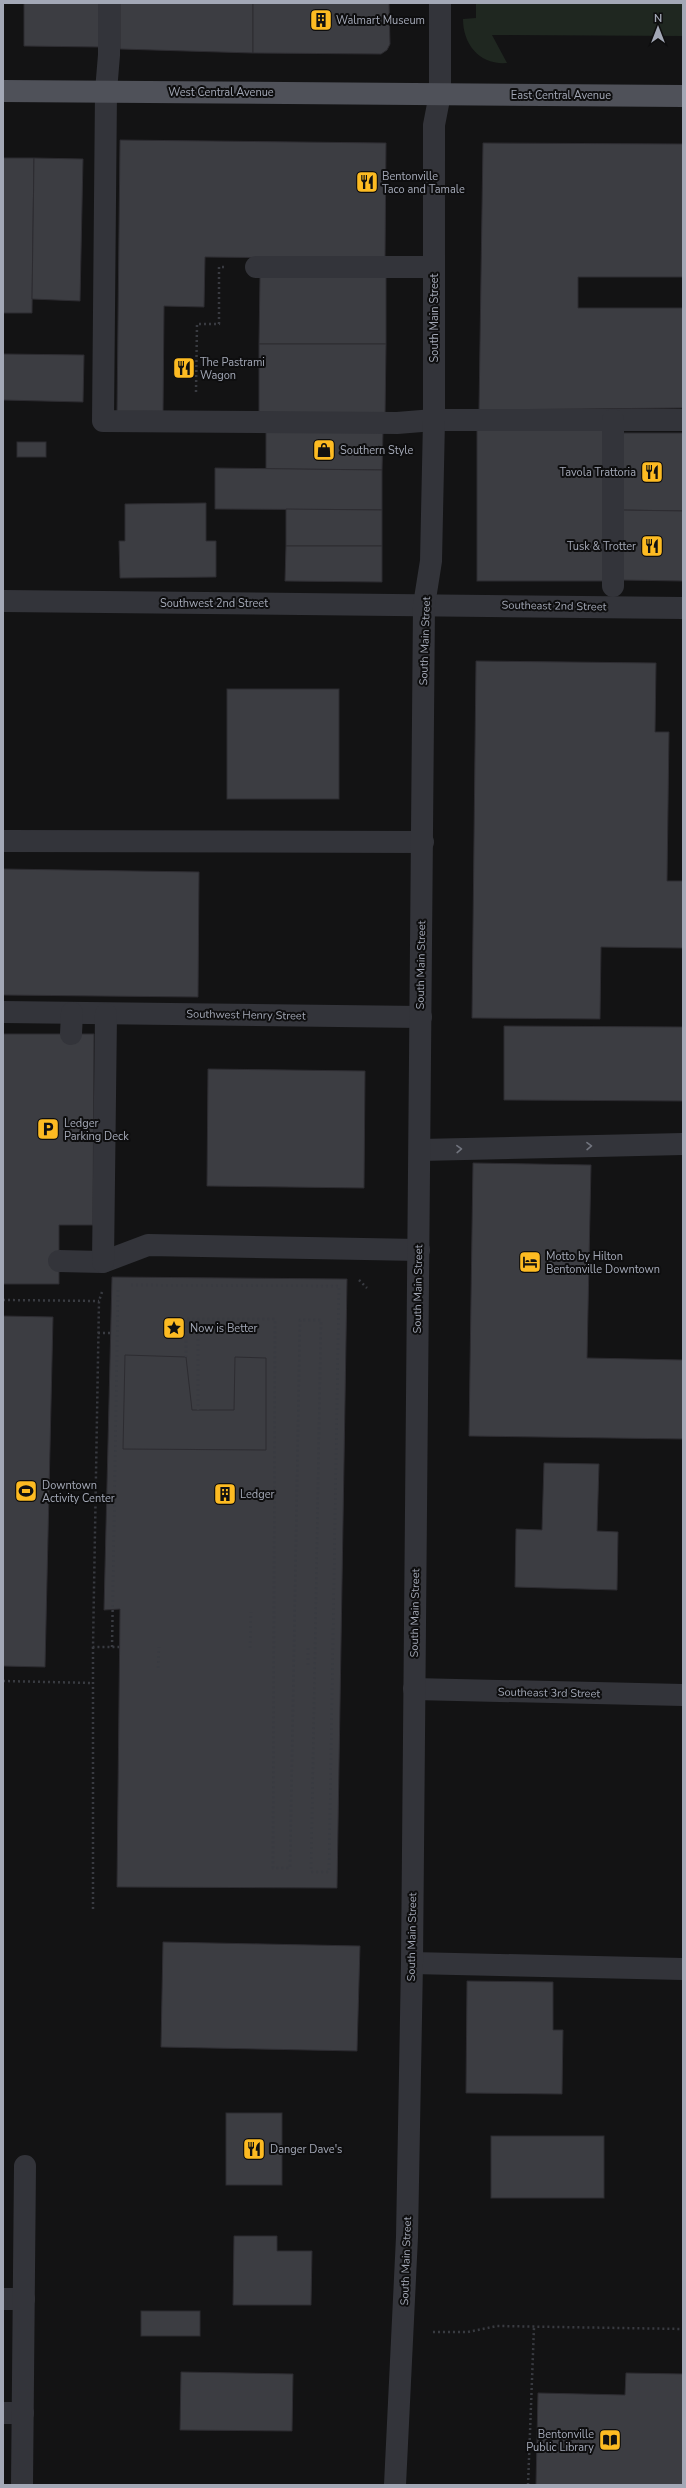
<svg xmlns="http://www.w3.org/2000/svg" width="686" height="2488" font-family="'Nunito Sans',sans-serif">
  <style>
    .green { fill: #1f2720 }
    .building { fill: #3c3d42; stroke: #2d2c31 }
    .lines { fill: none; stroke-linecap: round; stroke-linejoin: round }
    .path { stroke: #393b41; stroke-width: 2.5; stroke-dasharray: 2 3; stroke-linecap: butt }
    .minor { stroke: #33343a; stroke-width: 22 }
    .major { stroke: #4f5159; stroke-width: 22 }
    .oneway { stroke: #71747e }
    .labels { text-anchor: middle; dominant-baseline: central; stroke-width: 4; stroke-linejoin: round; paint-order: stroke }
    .poi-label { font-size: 11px; fill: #a3a8b6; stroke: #0e0e0f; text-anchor: start }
    .street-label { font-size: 11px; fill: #a3a8b6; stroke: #0e0e0f }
  </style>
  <rect width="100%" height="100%" fill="#131314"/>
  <path class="green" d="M476,3H683V36L492,35L507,63C480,65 463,45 463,19L476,18Z"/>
  <g class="building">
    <path d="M24,3H99V47L24,46Z"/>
    <path d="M120,3H253V53L120,49Z"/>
    <path d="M253,3H389L390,44L387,50L381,54L253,53Z"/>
    <path d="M120,140L386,143L385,259L205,257L204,307L164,306L163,413H117Z"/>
    <path d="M483,143L683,144V277H578V308H683V408L479,410Z"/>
    <path d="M3,158H34L32,313H3Z"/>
    <path d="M34,158L83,159L80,301L32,299Z"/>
    <path d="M260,277H386V344H259Z"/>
    <path d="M259,344H386L385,416L259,415Z"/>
    <path d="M3,354L84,355L83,402L3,400Z"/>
    <path d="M266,430H383L382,470L266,469Z"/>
    <rect x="477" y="430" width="129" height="151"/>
    <path d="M622,433H683V511L621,510Z"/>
    <rect x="17" y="442" width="29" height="15"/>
    <path d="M215,468L382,470V510L215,509Z"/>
    <path d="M206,503V541H216V577L120,578L119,541H125V504Z"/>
    <path d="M286,509L382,510V546H286Z"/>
    <path d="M621,510L683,511V581L620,580Z"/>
    <path d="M286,546H382V582L285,581Z"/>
    <path d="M476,661L656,663L655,732H669L667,881H683V948L601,947L600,1019L472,1018Z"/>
    <rect x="227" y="689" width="112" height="110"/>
    <path d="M3,869L199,872L198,997L3,995Z"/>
    <path d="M504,1026L683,1027V1101L504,1100Z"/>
    <path d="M3,1034H94L93,1225H59V1284H3Z"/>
    <path d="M208,1069L365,1071L364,1188L207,1186Z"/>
    <path d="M473,1163L591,1165L587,1358L683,1360V1439L469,1436Z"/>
    <path d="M112,1277L347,1279L337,1888L117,1887L120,1609L104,1610Z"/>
    <path d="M3,1316L53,1317L45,1667L3,1666Z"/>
    <path d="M125,1355L186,1357L192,1410H234L235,1357L266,1358V1450L123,1449Z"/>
    <path d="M544,1463L599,1464L597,1531L618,1532L617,1590L515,1587L516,1529L542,1530Z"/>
    <path d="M163,1942L360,1946L357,2051L161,2047Z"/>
    <path d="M467,1981L553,1982V2030H563L562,2094L466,2093Z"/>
    <rect x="226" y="2113" width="56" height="72"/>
    <rect x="491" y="2136" width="113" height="62"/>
    <path d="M234,2236H277V2251H312L311,2305H233Z"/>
    <rect x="141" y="2311" width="59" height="25"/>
    <path d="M181,2372L293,2374L292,2431L180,2430Z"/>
    <path d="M626,2373L683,2374V2485H536L538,2393L625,2395Z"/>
  </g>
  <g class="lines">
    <g class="path">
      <path d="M196,392L197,324H219V267H227"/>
      <path d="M359,1280L367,1288"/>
      <path d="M131,1285L339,1286L329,1872H311L321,1320H300L290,1868H273L275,1319H186V1357"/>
      <path d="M102,1292L99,1301L93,1647H119"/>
      <path d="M3,1300L99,1301"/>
      <path d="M198,1319V1410"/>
      <path d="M98,1333H110"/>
      <path d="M93,1647V1912"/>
      <path d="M112,1647L118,1289"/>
      <path d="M250,1648L251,1612"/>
      <path d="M308,1648V1668"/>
      <path d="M158,1668L159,1647"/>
      <path d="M3,1681L92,1683"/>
      <path d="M433,2332H468L497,2326L683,2329"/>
      <path d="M528,2485L534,2327"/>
    </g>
    <g class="minor">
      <path d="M109,3V55L106,91L103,421L397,423L434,420H683"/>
      <path d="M256,267H433"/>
      <path d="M613,420V586"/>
      <path d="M3,601L683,608"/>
      <path d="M3,841L423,842"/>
      <path d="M3,1012L421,1017"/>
      <path d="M71,1034L72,1013"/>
      <path d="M420,1150L683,1144"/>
      <path d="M59,1261L103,1262L148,1245L419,1250"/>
      <path d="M103,1262L106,1014"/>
      <path d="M414,1689L683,1695"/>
      <path d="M412,1963L683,1969"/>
      <path d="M3,2299H24"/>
      <path d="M3,2413H23"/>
      <path d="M22,2485L25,2166"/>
      <path d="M395,2485L407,2237L412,1963L424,605L431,561L434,420V125L440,94V3"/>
    </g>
    <path class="major" d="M3,91L683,96"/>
  </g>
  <defs><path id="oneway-chevron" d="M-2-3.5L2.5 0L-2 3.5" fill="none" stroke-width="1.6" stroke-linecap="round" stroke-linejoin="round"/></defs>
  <g class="oneway">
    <use href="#oneway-chevron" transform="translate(589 1146) rotate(-1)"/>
    <use href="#oneway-chevron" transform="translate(459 1149) rotate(-2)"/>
  </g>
  <defs>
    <g id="building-square" transform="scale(1.15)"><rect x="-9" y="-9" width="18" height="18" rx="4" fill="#fdbb22" stroke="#0e0e0f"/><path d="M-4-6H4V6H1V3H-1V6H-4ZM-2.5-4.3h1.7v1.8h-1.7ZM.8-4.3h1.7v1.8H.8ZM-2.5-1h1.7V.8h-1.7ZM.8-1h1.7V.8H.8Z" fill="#111"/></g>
    <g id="restaurant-square" transform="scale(1.15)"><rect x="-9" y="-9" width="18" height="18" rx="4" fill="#fdbb22" stroke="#0e0e0f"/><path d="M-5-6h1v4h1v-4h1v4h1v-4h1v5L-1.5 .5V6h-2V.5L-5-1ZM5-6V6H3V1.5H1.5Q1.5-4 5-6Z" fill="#111"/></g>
    <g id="shop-square" transform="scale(1.15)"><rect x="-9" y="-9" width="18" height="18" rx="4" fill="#fdbb22" stroke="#0e0e0f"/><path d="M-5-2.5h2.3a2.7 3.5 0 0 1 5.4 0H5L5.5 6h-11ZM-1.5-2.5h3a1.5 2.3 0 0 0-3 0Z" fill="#111"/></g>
    <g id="parking-square" transform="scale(1.15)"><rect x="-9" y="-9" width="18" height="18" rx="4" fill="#fdbb22" stroke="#0e0e0f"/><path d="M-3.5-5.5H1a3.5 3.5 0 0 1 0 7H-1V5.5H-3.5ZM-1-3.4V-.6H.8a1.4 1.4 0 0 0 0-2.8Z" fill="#111"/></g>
    <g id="hotel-square" transform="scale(1.15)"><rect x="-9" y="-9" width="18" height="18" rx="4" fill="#fdbb22" stroke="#0e0e0f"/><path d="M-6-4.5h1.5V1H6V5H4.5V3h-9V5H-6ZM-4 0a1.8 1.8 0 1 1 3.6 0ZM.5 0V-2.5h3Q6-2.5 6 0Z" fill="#111"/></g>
    <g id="sight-square" transform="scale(1.15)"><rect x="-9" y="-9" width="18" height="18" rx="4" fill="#fdbb22" stroke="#0e0e0f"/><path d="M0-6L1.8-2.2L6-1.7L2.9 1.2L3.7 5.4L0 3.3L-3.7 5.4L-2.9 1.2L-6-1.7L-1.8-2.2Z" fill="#111"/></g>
    <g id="stadium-square" transform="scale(1.15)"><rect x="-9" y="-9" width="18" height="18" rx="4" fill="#fdbb22" stroke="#0e0e0f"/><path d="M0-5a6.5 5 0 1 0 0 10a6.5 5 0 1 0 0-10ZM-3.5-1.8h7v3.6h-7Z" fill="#111"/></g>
    <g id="library-square" transform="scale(1.15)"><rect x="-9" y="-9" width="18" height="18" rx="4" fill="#fdbb22" stroke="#0e0e0f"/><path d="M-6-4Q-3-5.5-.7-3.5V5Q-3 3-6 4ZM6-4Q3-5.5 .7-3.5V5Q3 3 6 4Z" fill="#111"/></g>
  </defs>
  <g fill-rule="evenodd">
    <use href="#building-square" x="321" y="20"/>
    <use href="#restaurant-square" x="367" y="182"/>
    <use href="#restaurant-square" x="184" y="368"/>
    <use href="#shop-square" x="324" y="450"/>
    <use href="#restaurant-square" x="652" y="472"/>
    <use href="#restaurant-square" x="652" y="546"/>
    <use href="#parking-square" x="48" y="1129"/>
    <use href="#hotel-square" x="530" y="1262"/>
    <use href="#sight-square" x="174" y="1328"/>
    <use href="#stadium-square" x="26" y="1491"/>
    <use href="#building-square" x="225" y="1494"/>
    <use href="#restaurant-square" x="254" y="2149"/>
    <use href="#library-square" x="610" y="2440"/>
  </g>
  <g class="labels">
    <g class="poi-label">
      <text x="336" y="20">Walmart Museum</text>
      <text x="382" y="176">Bentonville<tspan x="382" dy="13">Taco and Tamale</tspan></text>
      <text x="200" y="362">The Pastrami<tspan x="200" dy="13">Wagon</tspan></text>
      <text x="340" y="450">Southern Style</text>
      <text x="636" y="472" text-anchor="end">Tavola Trattoria</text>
      <text x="636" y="546" text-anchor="end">Tusk &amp; Trotter</text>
      <text x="64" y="1123">Ledger<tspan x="64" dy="13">Parking Deck</tspan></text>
      <text x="546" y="1256">Motto by Hilton<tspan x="546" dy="13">Bentonville Downtown</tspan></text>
      <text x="190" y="1328">Now is Better</text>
      <text x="42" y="1485">Downtown<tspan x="42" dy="13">Activity Center</tspan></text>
      <text x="240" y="1494">Ledger</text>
      <text x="270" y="2149">Danger Dave's</text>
      <text x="594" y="2434" text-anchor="end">Bentonville<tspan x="594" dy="13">Public Library</tspan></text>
    </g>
    <g class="street-label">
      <text x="221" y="92">West Central Avenue</text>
      <text x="561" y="95">East Central Avenue</text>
      <text transform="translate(434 318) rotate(-90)">South Main Street</text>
      <text x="214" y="603">Southwest 2nd Street</text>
      <text transform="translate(554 606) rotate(1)">Southeast 2nd Street</text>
      <text transform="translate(425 641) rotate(-88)">South Main Street</text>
      <text transform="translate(421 965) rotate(-89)">South Main Street</text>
      <text transform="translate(246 1015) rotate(1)">Southwest Henry Street</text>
      <text transform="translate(418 1289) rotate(-89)">South Main Street</text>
      <text transform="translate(415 1613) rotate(-89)">South Main Street</text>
      <text transform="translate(549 1693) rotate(1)">Southeast 3rd Street</text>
      <text transform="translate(412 1937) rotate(-89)">South Main Street</text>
      <text transform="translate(406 2261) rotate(-88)">South Main Street</text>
    </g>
  </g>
  <rect width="686" height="2488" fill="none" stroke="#a3a8b6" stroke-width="8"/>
  <g transform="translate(658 28)" stroke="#0e0e0f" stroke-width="3" paint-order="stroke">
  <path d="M0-3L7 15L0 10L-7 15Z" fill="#a3a8b6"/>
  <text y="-6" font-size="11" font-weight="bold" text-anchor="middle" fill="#a3a8b6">N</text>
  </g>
</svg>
